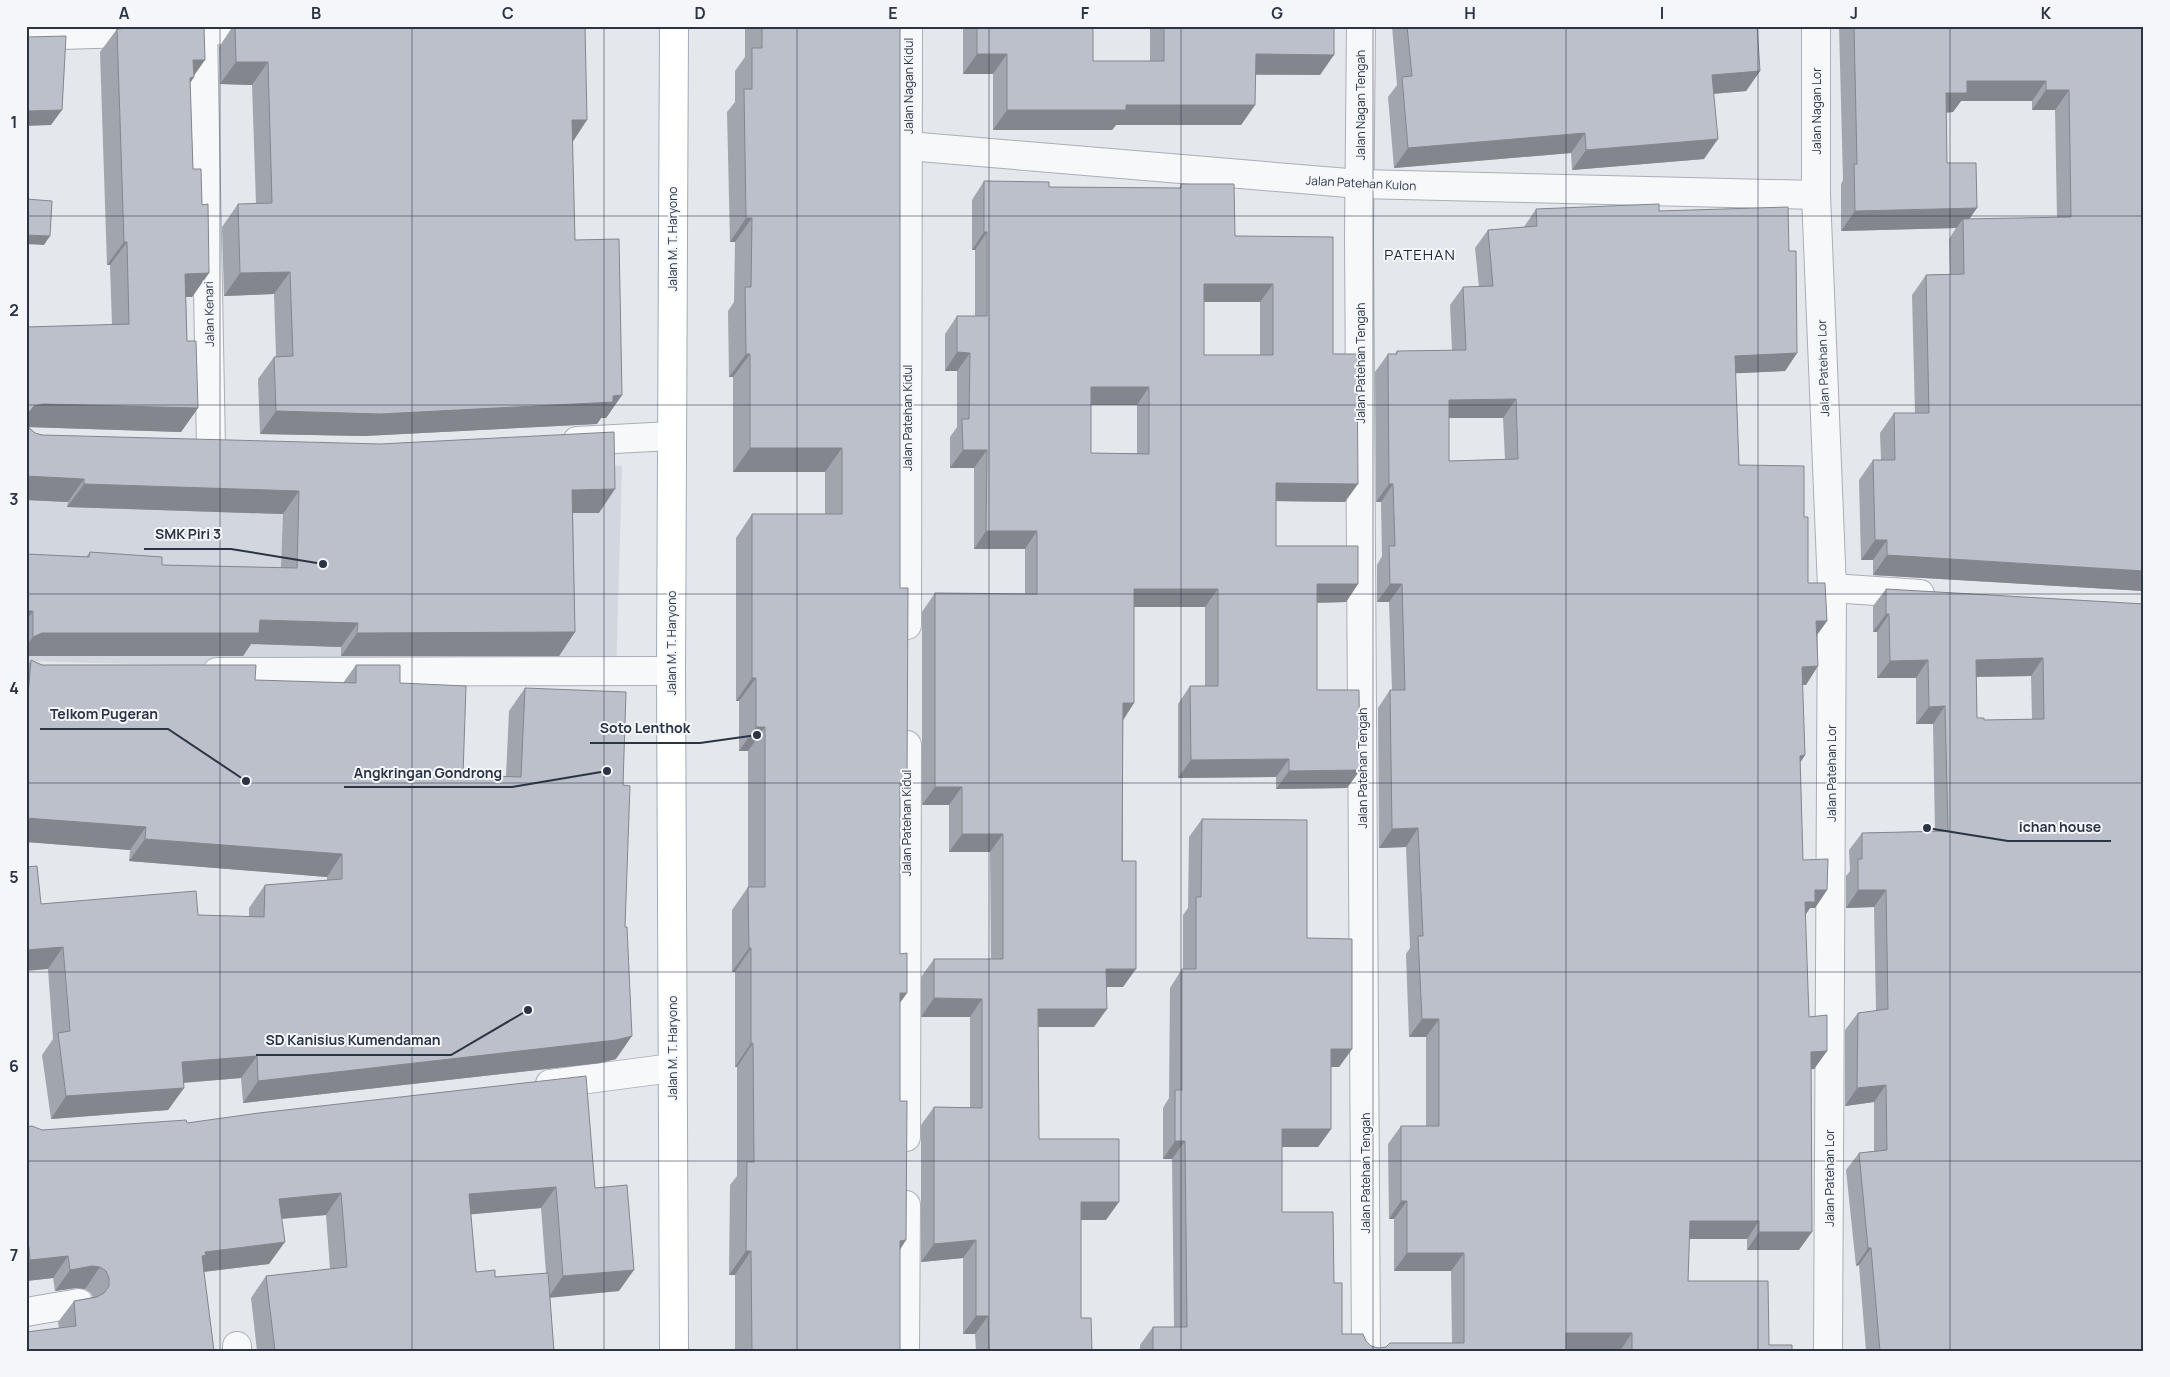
<svg xmlns="http://www.w3.org/2000/svg" width="2170" height="1377" font-family="Manrope,sans-serif">
  <style>
    .built { fill: #d2d6de }
    .lines { fill: none; stroke-linecap: round; stroke-linejoin: round }
    .minor-casing { stroke: #a9aeb7; stroke-width: 30 }
    .major-casing { stroke: #a3abb8; stroke-width: 30 }
    .minor { stroke: #f7f8fa; stroke-width: 28 }
    .major { stroke: #fff; stroke-width: 28 }
    .wall { fill: #a1a5ae; fill-rule: evenodd }
    .shaded-wall { fill: #83868d }
    .building { fill: #bbc0ca; stroke: #83868d; fill-rule: evenodd }
    .grid { fill: none; stroke: #2b3445; stroke-width: 1; stroke-opacity: 0.55 }
    .labels { text-anchor: middle; dominant-baseline: central; stroke-width: 4; stroke-linejoin: round; paint-order: stroke }
    .street-label { font-size: 12px; fill: #2b3445; stroke: #f4f6f9 }
    .quarter-label { font-size: 15px; letter-spacing: 1px; fill: #1d2536; stroke: #f4f6f9 }
    .leader { fill: none; stroke: #2b3445; stroke-width: 2 }
    .callout-dot { fill: #2b3445; stroke: #f4f6f9; stroke-width: 2 }
    .callout-label { font-size: 14px; text-anchor: middle; font-weight: bold; fill: #2b3445; stroke: #f4f6f9; stroke-width: 4; stroke-linejoin: round; paint-order: stroke }
    .neatline { fill: none; stroke: #2b3445; stroke-width: 2 }
    .grid-label { font-size: 16px; text-anchor: middle; font-weight: bold; fill: #2b3445 }
  </style>
  <rect width="100%" height="100%" fill="#e4e7ec"/>
  <path class="built" d="M26,450L622,466L616,677L26,661Z"/>
  <g class="lines">
    <g class="minor-casing">
      <g id="minor">
        <path d="M1361,26L1359,235L1366,1351"/>
        <path d="M1816,26V195L1832,588L1828,1351"/>
        <path d="M203,31L211,447"/>
        <path d="M26,36L267,29"/>
        <path d="M908,146L1360,184L1816,195"/>
        <path d="M577,441L671,436"/>
        <path d="M1832,588L1920,594"/>
        <path d="M907,625L908,26"/>
        <path d="M217,672L671,671"/>
        <path d="M550,1084L672,1068"/>
        <path d="M906,1137L907,745"/>
        <path d="M26,1312L79,1303"/>
        <path d="M237,1346V1351"/>
        <path d="M905,1351L906,1205"/>
      </g>
    </g>
    <g class="major-casing">
      <path id="major" d="M674,26L671,671L674,1351"/>
    </g>
    <use href="#minor" class="minor"/>
    <use href="#major" class="major"/>
  </g>
  <g class="wall">
    <path d="M233,26H585L572,142L575,240L622,395L606,418H601L597,424L364,436L260,434L258,379L274,357H276L274,294L224,296L222,227L238,204H256L252,85L220,84L219,47Z"/>
    <path d="M745,26H900V588L907,782L900,792V954L907,993L900,1003V1101L906,1240L900,1250V1351H735V1275H729L730,1185L737,1176V1067H735V972H732V910L748,887V751H739V701H736V538L752,514H825V472H733V377H729L728,311L734,302L735,242H730L727,112L735,102V71L745,57Z"/>
    <path d="M963,26H1093V61H1150V26H1334L1320,75H1255V105L1241,125H1116L1112,130H993V74H963Z"/>
    <path d="M1392,26H1757L1760,71L1746,91L1713,94L1704,159L1572,170L1571,153L1394,168L1388,97L1397,85Z"/>
    <path d="M1839,26H2144V591L1873,575V560H1861L1859,480L1873,460H1881L1880,433L1894,413H1915L1912,295L1926,275L1950,274L1949,239L1956,228L1841,231V184L1843,180ZM1961,101H2032V110H2055L2057,218L1969,219L1977,208L1947,163L1946,113L1953,112Z"/>
    <path d="M117,29L194,76V77L190,83L193,169L202,205L209,273L192,297H186L187,341L198,408L181,432L29,427L35,433L42,435L599,513H573L575,632L559,656H341V647L251,644L243,656H26V554L86,557L90,552L162,565L281,568L283,514L67,507L68,502L26,500V327L112,325L110,265H107L100,52Z"/>
    <path d="M984,181L1049,187L1179,188L1181,184L1235,236L1333,354L1345,502L1276,501V546L1358,584L1346,602L1317,603V690L1360,770L1347,788L1276,789V777L1178,778V704L1190,686H1205V607H1134L1123,720V987H1107L1094,1027H1038L1039,1139L1106,1220H1081V1318L1092,1351H976L975,1334H963V1258L921,1262V1125L934,1107H970V1017H921V977L934,959H991L990,852H949V805H922V612L935,593L1025,594V549H974V468H950V437L957,427V371H945V334L957,316H975V250H972V200ZM1204,302H1260V355H1204ZM1091,405H1137V453H1091Z"/>
    <path d="M1536,209L1659,211L1789,251L1797,353L1785,371L1735,373L1739,465L1804,517L1808,583L1827,621L1817,635L1806,685H1802L1805,755L1800,763L1803,860L1827,890L1815,908H1810L1805,915L1809,1017L1827,1051L1814,1069H1811L1799,1250H1747V1239H1689L1688,1281L1769,1345L1792,1351H1140V1345L1153,1327H1174L1172,1159H1163V1108L1169,1098L1170,988L1182,969H1183V915L1188,908L1189,837L1202,819L1307,938L1352,1049L1339,1067H1331V1129L1318,1147H1282V1212L1334,1283L1342,1334L1366,1341L1371,1346L1378,1348L1452,1343L1451,1271H1394V1219H1389L1388,1144L1401,1126H1426V1037H1409L1406,954L1410,948L1406,847L1379,848L1378,708L1390,690H1392L1389,602H1377V565L1382,556L1381,502H1376L1375,372L1388,354H1395L1397,351H1452L1450,305L1463,287H1479L1475,248L1488,230L1524,227ZM1449,418H1503L1505,459L1449,461Z"/>
    <path d="M1886,589L2144,604V1351H1866L1859,1265L1856,1266L1846,1170L1859,1153L1874,1151V1102L1845,1106V1030L1858,1013L1876,1011L1874,907L1846,908V876L1850,871L1849,850L1862,833L1935,831L1933,724H1916V678H1877V632H1873V606ZM2031,676L2032,719L1984,720L1977,718L1976,677Z"/>
    <path d="M31,660L42,665L255,680L343,683L356,665L400,683L463,775L506,776L509,711L525,688L616,1059L600,1063L243,1103L241,1078L184,1083V1088L168,1110L51,1119L42,1055L53,1039L48,969L41,904L198,915L249,917V908L265,885L327,880V877L129,861L130,850L26,842V666Z"/>
    <path d="M187,1123L595,1188L619,1291L550,1297L554,1351H257L251,1298L266,1276L330,1269L326,1215L282,1219L269,1264L204,1272L214,1351L59,1328L58,1322L74,1301L93,1297L91,1293L85,1289L76,1288L55,1291L53,1278L26,1281V1127L42,1130ZM541,1208L546,1273L495,1277L476,1272L471,1214Z"/>
  </g>
  <g class="shaded-wall">
    <path d="M977,54H1007L993,74H963Z"/>
    <path d="M1256,54L1334,55L1320,75L1242,74Z"/>
    <path d="M193,60H205L193,77H194L178,101Z"/>
    <path d="M236,62H268L252,85L220,84Z"/>
    <path d="M1760,71L1746,91L1698,95L1712,75Z"/>
    <path d="M1967,81H2046L2032,101H1961L1953,112L1932,113L1946,93Z"/>
    <path d="M2046,90H2069L2055,110H2032Z"/>
    <path d="M1126,105H1255L1241,125H1116L1112,130H993L1007,110Z"/>
    <path d="M62,110L51,125L26,126V111Z"/>
    <path d="M572,120H587L572,143Z"/>
    <path d="M1585,133L1571,153L1394,168L1408,148Z"/>
    <path d="M1718,139L1704,159L1572,170L1586,150Z"/>
    <path d="M1977,208L1963,228V219L1956,228L1841,231L1855,211Z"/>
    <path d="M746,218H752L735,242H730Z"/>
    <path d="M984,232H987L975,250H972Z"/>
    <path d="M26,235L50,236L44,245L26,244Z"/>
    <path d="M124,242H127L110,265H107Z"/>
    <path d="M290,272L274,294L224,296L240,273Z"/>
    <path d="M209,273L192,297H169L185,274Z"/>
    <path d="M1204,284H1273L1260,302H1191Z"/>
    <path d="M957,352L970,353L957,371H945Z"/>
    <path d="M1797,353L1785,371L1722,374L1735,356Z"/>
    <path d="M746,354H750L733,377H729Z"/>
    <path d="M1091,387H1149L1137,405H1078Z"/>
    <path d="M622,395L606,418H601L597,424L364,436L260,434L276,411Z"/>
    <path d="M1516,399L1503,418H1436L1449,400Z"/>
    <path d="M43,404L198,408L181,432L26,427V416L29,412L34,406Z"/>
    <path d="M750,448H842L825,472H733Z"/>
    <path d="M963,450H987L974,468H950Z"/>
    <path d="M26,476L84,479L68,502L26,500Z"/>
    <path d="M1276,483L1358,484L1345,502L1264,501Z"/>
    <path d="M84,484L299,491L283,514L67,507Z"/>
    <path d="M1389,484H1393L1381,502H1376Z"/>
    <path d="M615,489L599,513H556L572,490Z"/>
    <path d="M986,531H1037L1025,549H974Z"/>
    <path d="M1875,540H1887L1873,560H1861Z"/>
    <path d="M1887,555L2144,571V591L1873,575Z"/>
    <path d="M1317,584H1358L1346,602L1304,603Z"/>
    <path d="M1390,584H1402L1389,602H1377Z"/>
    <path d="M1134,589H1218L1205,607H1122Z"/>
    <path d="M26,611H33L26,621Z"/>
    <path d="M1886,614H1889L1877,632H1873Z"/>
    <path d="M260,620L358,623L341,647L251,644L243,656H26V646L33,637L42,633Z"/>
    <path d="M1816,621H1827L1814,639Z"/>
    <path d="M575,632L559,656H341L357,633Z"/>
    <path d="M2043,658L2031,676L1964,677L1976,660Z"/>
    <path d="M1928,660L1916,678H1877L1890,661Z"/>
    <path d="M1818,666L1806,685H1789L1802,667Z"/>
    <path d="M752,678H756L739,701H736Z"/>
    <path d="M1123,703H1134L1122,722Z"/>
    <path d="M1945,706L1933,724H1916L1929,707Z"/>
    <path d="M756,727H765L748,751H739Z"/>
    <path d="M1805,755L1793,773L1800,756Z"/>
    <path d="M1289,759L1276,777L1178,778L1191,760Z"/>
    <path d="M1360,770L1347,788L1276,789L1289,771Z"/>
    <path d="M900,782H907L891,805Z"/>
    <path d="M935,787H962L949,805H922Z"/>
    <path d="M26,818L146,827L130,850L26,842Z"/>
    <path d="M1418,828L1406,847L1379,848L1392,829Z"/>
    <path d="M962,834H1003L990,852H949Z"/>
    <path d="M145,839L342,854L327,877L129,861Z"/>
    <path d="M1815,890H1827L1815,908H1810L1802,920L1805,902Z"/>
    <path d="M1858,890H1886L1874,907L1846,908Z"/>
    <path d="M63,947L48,969L26,971V950Z"/>
    <path d="M749,948H751L735,972H732Z"/>
    <path d="M1106,969H1136L1123,987H1094Z"/>
    <path d="M900,993H907L890,1016Z"/>
    <path d="M934,998L982,999L970,1017H921Z"/>
    <path d="M1038,1009H1107L1094,1027H1026Z"/>
    <path d="M1422,1019H1439L1426,1037H1409Z"/>
    <path d="M632,1036L616,1059L600,1063L243,1103L258,1081Z"/>
    <path d="M751,1043H753L737,1067H735Z"/>
    <path d="M1331,1049H1352L1339,1067H1318Z"/>
    <path d="M1827,1051L1814,1069L1799,1070L1811,1052Z"/>
    <path d="M257,1056L241,1078L166,1084L182,1062Z"/>
    <path d="M1886,1085L1874,1102L1845,1106L1857,1088Z"/>
    <path d="M184,1088L168,1110L51,1119L66,1096Z"/>
    <path d="M1282,1129H1331L1318,1147H1269Z"/>
    <path d="M1175,1141H1185L1172,1159H1163Z"/>
    <path d="M556,1187L541,1208L454,1216L469,1194Z"/>
    <path d="M341,1193L326,1215L264,1220L279,1199Z"/>
    <path d="M1401,1201H1407L1394,1219H1389Z"/>
    <path d="M1081,1202H1119L1106,1220H1068Z"/>
    <path d="M1690,1221H1759L1747,1239H1677Z"/>
    <path d="M1759,1232H1812L1799,1250H1747Z"/>
    <path d="M906,1240L890,1264L900,1241Z"/>
    <path d="M976,1240L963,1258L921,1262L934,1244Z"/>
    <path d="M285,1242L269,1264L193,1273L205,1252Z"/>
    <path d="M1868,1248H1871L1859,1265L1856,1266Z"/>
    <path d="M746,1251H751L735,1275H729Z"/>
    <path d="M1407,1253H1464L1451,1271H1394Z"/>
    <path d="M68,1256L53,1278L26,1281V1266L30,1260Z"/>
    <path d="M92,1266L100,1267L85,1289L76,1288L55,1291L70,1270Z"/>
    <path d="M634,1270L619,1291L548,1298L563,1276Z"/>
    <path d="M976,1316H988L975,1334H963Z"/>
    <path d="M1566,1333H1632L1620,1351H1554Z"/>
  </g>
  <g class="building">
    <path d="M155,26H204L205,60H193L194,77L190,78L193,169H201L202,205L208,204L209,273L185,274L187,341H196L198,408L43,404L34,406L29,412L27,420L29,428L35,433L42,435L380,444L614,432L615,489L572,490L575,632L357,633L358,623L260,620L259,633H42L33,637V611H26V554L89,557L90,552L162,557V565L297,568L299,491L84,484V479L26,476V327L129,324L127,242H124L117,29Z"/>
    <path d="M235,26H585L587,120H572L575,240L619,239L622,395L613,396V402L380,414L276,411L274,357L293,356L290,272L240,273L238,204L272,203L268,62H236Z"/>
    <path d="M762,26H900V588H908L907,782H900V954L907,953V993H900V1101H907L906,1240L900,1241V1351H752L751,1251H746L747,1162H754L753,1043H751V948H749L748,887H765V727H756V678H752V514H842V448H750V354H746L745,287H751L752,218H746L744,89H752V48H762Z"/>
    <path d="M977,26H1093V61H1164V26H1334V55L1256,54L1255,105H1126V110H1007V54H977Z"/>
    <path d="M1407,26H1757L1760,71L1712,75L1718,139L1586,150L1585,133L1408,148L1402,77L1412,76Z"/>
    <path d="M1854,26H2144V571L1887,555V540H1875L1873,460H1895L1894,413H1929L1926,275L1964,274L1963,219L2071,217L2069,90H2046V81H1967V93H1946L1947,163H1976L1977,208L1855,211L1854,164H1857Z"/>
    <path d="M66,36L62,110L26,111V37Z"/>
    <path d="M984,181L1049,182V187L1181,188V184H1234L1235,236L1333,237V354H1357L1358,484L1276,483V546H1358V584H1317V690H1359L1360,770L1289,771V759L1191,760L1190,686H1218V589H1134V703H1123L1122,861H1136V969H1106L1107,1009H1038L1039,1139H1119V1202H1081V1318H1091L1092,1351H989L988,1316H976V1240L934,1244V1107L982,1108V999L934,998V959H1003V834H962V787H935V593L1037,594V531H986L987,450H963L962,419H969L970,353L957,352V316H987V232H984ZM1204,284H1273V355H1204ZM1091,387H1149V454L1091,453Z"/>
    <path d="M26,199L52,201L50,236L26,235Z"/>
    <path d="M1659,204V211L1788,207L1789,251H1796L1797,353L1735,356L1739,465L1804,466V517H1808V583H1825L1827,621H1816L1818,666L1802,667L1805,755L1800,756L1803,860L1828,859L1827,890H1815V902H1805L1809,1017L1827,1015V1051L1811,1052L1812,1232H1759V1221H1690L1688,1281H1768L1769,1345H1792V1351H1632V1333H1566V1351H1153V1327H1187L1185,1141H1175V1090H1182V969H1196V897H1201L1202,819L1307,820V938L1352,939V1049H1331V1129H1282V1212H1333L1334,1283H1342V1334H1363L1366,1341L1371,1346L1378,1348L1386,1347L1390,1343H1464V1253H1407V1201H1401V1126H1439V1019H1422L1418,936H1423L1418,828L1392,829L1390,690H1405L1402,584H1390L1389,546H1395L1393,484H1389L1388,354H1397V351L1466,350L1463,287L1493,286L1488,230L1537,226L1536,209ZM1516,399L1518,459L1449,461V400Z"/>
    <path d="M1886,589L2144,604V1351H1880L1871,1248H1868L1859,1153L1887,1150L1886,1085L1857,1088L1858,1013L1888,1009L1886,890H1858V859H1862V833L1948,831L1945,706L1929,707L1928,660L1890,661L1889,614H1886ZM2043,658L2044,719L1984,720V718H1977L1976,660Z"/>
    <path d="M31,660L42,665H256L255,680L356,683V665H400V683L466,686L463,775L521,777L525,688L626,692L623,785L630,786L625,927H627L632,1036L616,1040L258,1081L257,1056L182,1062L184,1088L66,1096L58,1033L70,1031L63,947L26,950V867L37,866L41,904L196,891L198,915L264,917L265,885L342,879V854L145,839L146,827L26,818V718Z"/>
    <path d="M586,1076L595,1188L627,1185L634,1270L563,1276L556,1187L469,1194L476,1272L495,1270V1277L548,1273L554,1351H275L266,1276L347,1267L341,1193L279,1199L285,1242L205,1252L206,1255L202,1256L214,1351H26V1332L76,1326L74,1301L97,1297L104,1293L109,1286V1278L106,1271L100,1267L92,1266L70,1270L68,1256L30,1260L29,1247H26V1127L32,1126L42,1130L186,1120L187,1123L259,1113Z"/>
  </g>
  <path class="grid" d="M220,26V1351M412,26V1351M604,26V1351M797,26V1351M989,26V1351M1181,26V1351M1373,26V1351M1566,26V1351M1758,26V1351M1950,26V1351M26,216H2144M26,405H2144M26,594H2144M26,783H2144M26,972H2144M26,1161H2144"/>
  <g class="labels">
    <g class="street-label">
      <text transform="translate(908 86) rotate(-90)">Jalan Nagan Kidul</text>
      <text transform="translate(1360 105) rotate(-90)">Jalan Nagan Tengah</text>
      <text transform="translate(1816 111) rotate(-90)">Jalan Nagan Lor</text>
      <text transform="translate(1361 183) rotate(3)">Jalan Patehan Kulon</text>
      <text transform="translate(672 239) rotate(-90)">Jalan M. T. Haryono</text>
      <text transform="translate(209 314) rotate(-91)">Jalan Kenari</text>
      <text transform="translate(1360 363) rotate(-90)">Jalan Patehan Tengah</text>
      <text transform="translate(1823 368) rotate(-92)">Jalan Patehan Lor</text>
      <text transform="translate(907 418) rotate(-90)">Jalan Patehan Kidul</text>
      <text transform="translate(671 643) rotate(-90)">Jalan M. T. Haryono</text>
      <text transform="translate(1362 768) rotate(-90)">Jalan Patehan Tengah</text>
      <text transform="translate(1831 773) rotate(-90)">Jalan Patehan Lor</text>
      <text transform="translate(906 823) rotate(-90)">Jalan Patehan Kidul</text>
      <text transform="translate(672 1048) rotate(-90)">Jalan M. T. Haryono</text>
      <text transform="translate(1365 1173) rotate(-90)">Jalan Patehan Tengah</text>
      <text transform="translate(1829 1178) rotate(-90)">Jalan Patehan Lor</text>
    </g>
    <g class="quarter-label">
      <text x="1420" y="254">PATEHAN</text>
    </g>
  </g>
  <path class="leader" d="M323 564L231 549H144M246 781L168 729H40M757 735L700 743H590M607 771L512 787H344M1927 828L2008 841H2111M528 1010L451 1055H256"/>
  <g class="callout-dot">
    <circle cx="323" cy="564" r="5"/>
    <circle cx="246" cy="781" r="5"/>
    <circle cx="757" cy="735" r="5"/>
    <circle cx="607" cy="771" r="5"/>
    <circle cx="1927" cy="828" r="5"/>
    <circle cx="528" cy="1010" r="5"/>
  </g>
  <g class="callout-label">
    <text x="188" y="539">SMK Piri 3</text>
    <text x="104" y="719">Telkom Pugeran</text>
    <text x="645" y="733">Soto Lenthok</text>
    <text x="428" y="778">Angkringan Gondrong</text>
    <text x="2060" y="832">ichan house</text>
    <text x="353" y="1045">SD Kanisius Kumendaman</text>
  </g>
  <rect width="2170" height="1377" fill="none" stroke="#f4f6f9" stroke-width="55"/>
  <rect x="28" y="28" width="2114" height="1322" class="neatline"/>
  <g class="grid-label">
    <text x="124" y="19">A</text>
    <text x="316" y="19">B</text>
    <text x="508" y="19">C</text>
    <text x="700" y="19">D</text>
    <text x="893" y="19">E</text>
    <text x="1085" y="19">F</text>
    <text x="1277" y="19">G</text>
    <text x="1470" y="19">H</text>
    <text x="1662" y="19">I</text>
    <text x="1854" y="19">J</text>
    <text x="2046" y="19">K</text>
    <text x="14" y="128">1</text>
    <text x="14" y="316">2</text>
    <text x="14" y="505">3</text>
    <text x="14" y="694">4</text>
    <text x="14" y="883">5</text>
    <text x="14" y="1072">6</text>
    <text x="14" y="1261">7</text>
  </g>
</svg>
